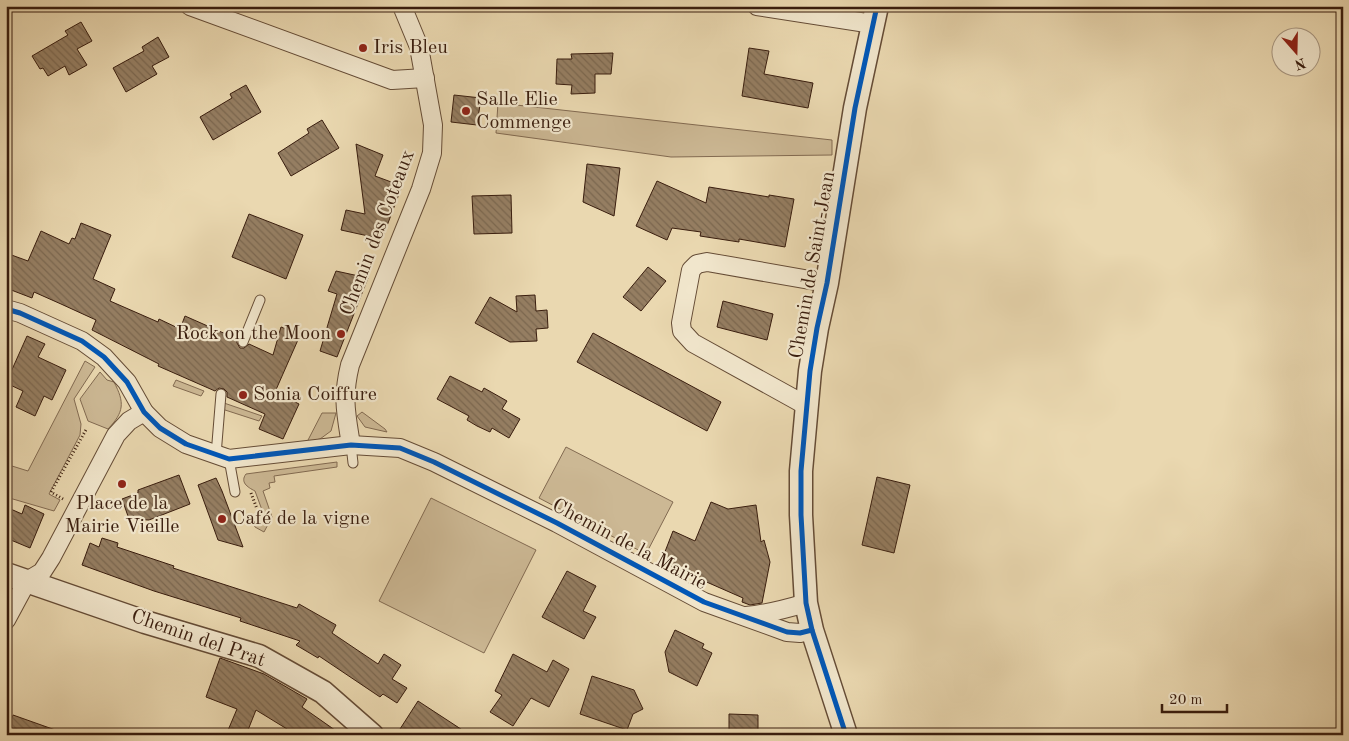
<svg xmlns="http://www.w3.org/2000/svg" width="1349" height="741" font-family="'Old Standard TT',serif">
  <style>
    .green { fill: #ccb894; stroke: #826a51 }
    .building { fill: url(#building-back-hatch); stroke: #391d0e }
    .lines { fill: none; stroke-linecap: round; stroke-linejoin: round }
    .service-casing { stroke: #654c36; stroke-width: 11 }
    .minor-casing { stroke: #654c36; stroke-width: 20 }
    .tertiary-casing { stroke: #654c36; stroke-width: 25 }
    .path { stroke: #391d0e; stroke-width: 3; stroke-dasharray: 1 2.5; stroke-linecap: butt }
    .service { stroke: #f1e6cc; stroke-width: 9 }
    .minor { stroke: #f1e6cc; stroke-width: 18 }
    .tertiary { stroke: #f1e6cc; stroke-width: 22 }
    .cycleway-casing { stroke: #f1e6cc; stroke-width: 8 }
    .cycleway { stroke: #0057b8; stroke-width: 5 }
    .poi-dot { fill: #8f2418; stroke: #f1e6cc; stroke-width: 2 }
    .labels { text-anchor: middle; dominant-baseline: central; stroke-width: 4.5; stroke-linejoin: round; paint-order: stroke }
    .poi-label { font-size: 20px; fill: #391d0e; stroke: #f1e6cc; text-anchor: start }
    .street-label { font-size: 20px; fill: #391d0e; stroke: #f1e6cc }
  </style>
  <defs>
    <pattern id="building-back-hatch" width="6" height="6" patternUnits="userSpaceOnUse" patternTransform="scale(1.25)"><rect width="6" height="6" fill="#957e62"/><path d="M-1 5l2 2M0 0l6 6M5-1l2 2" fill="none" stroke="#7b674f"/></pattern>
  </defs>
  <rect width="100%" height="100%" fill="#ead8b0"/>
  <filter id="stains"><feTurbulence type="fractalNoise" baseFrequency=".004" numOctaves="4"/><feColorMatrix values="0 0 0 0 .2 0 0 0 0 .09 0 0 0 0 .02 0 0 0 .5 -.17"/></filter>
  <radialGradient id="worn" r=".72"><stop offset=".6" stop-color="#630" stop-opacity="0"/><stop offset="1" stop-color="#630" stop-opacity=".3"/></radialGradient>
  <g class="green">
    <path d="M498,103L832,140V155L671,157L496,133Z"/>
    <path d="M85,361L95,367L74,399L81,424L80,435L49,494L60,500L54,511L6,497V472H9L12,466L28,471Z"/>
    <path d="M100,372L107,380L114,382C125,403 124,412 108,429L88,421L80,399Z"/>
    <path d="M176,380L204,391L201,396L173,386Z"/>
    <path d="M224,403L262,416L259,421L222,409Z"/>
    <path d="M362,412L385,429L387,432L365,427L357,416Z"/>
    <path d="M322,413H336L331,431L320,439L307,442Z"/>
    <path d="M566,447L673,502L646,554L539,498Z"/>
    <path d="M337,462V467L274,476L275,482L269,483L270,488L263,491L272,517L264,532L255,527L253,520L257,511L262,510L255,491C247,487 240,482 246,474Z"/>
    <path d="M431,498L536,550L484,653L379,601Z"/>
  </g>
  <g class="building">
    <path d="M81,22L92,41L77,49L87,65L69,75L65,66L48,76L43,68L40,69L32,56L68,35L65,31Z"/>
    <path d="M158,37L169,57L152,66L157,74L126,92L113,68L144,51L142,47Z"/>
    <path d="M749,48L769,51L764,74L813,83L808,108L742,96Z"/>
    <path d="M613,53L611,74H595V93L571,94L572,85L556,84L557,59H572L571,54Z"/>
    <path d="M246,85L261,112L213,140L200,117L232,98L230,94Z"/>
    <path d="M454,95L481,98L477,125L451,122Z"/>
    <path d="M322,120L339,148L291,176L278,153L309,133L307,129Z"/>
    <path d="M356,144L383,155L375,176L402,186L382,239L341,230L346,210L365,214Z"/>
    <path d="M587,164L620,168L614,216L583,202Z"/>
    <path d="M657,181L706,203L709,187L769,197V195L794,199L785,247L739,239V242L700,236L701,232L672,228L667,240L636,226Z"/>
    <path d="M511,195L512,233L474,234L472,196Z"/>
    <path d="M249,214L303,235L286,279L232,257Z"/>
    <path d="M81,223L111,235L93,279L115,289L110,301L158,322L159,319L180,329L185,316L237,339V343L240,348H244L249,344L273,355L281,327L301,333L275,392L299,404L283,439L259,429L265,414L227,397V392L224,389L219,388L215,391L158,366L159,364L92,330L96,320L61,304L34,292L32,298L6,288V253L28,261L41,231L69,244L72,238L75,239Z"/>
    <path d="M648,267L666,281L641,311L623,297Z"/>
    <path d="M336,271L368,278L337,357L320,351L337,294L328,291Z"/>
    <path d="M535,295L536,311L547,310L548,328L536,329L537,341L510,342L475,323L490,297L517,312L516,296Z"/>
    <path d="M723,301L773,314L767,340L717,327Z"/>
    <path d="M593,333L721,402L707,431L577,362Z"/>
    <path d="M27,336L45,344L38,357L66,370L52,400L44,396L35,416L16,407L23,391L6,383Z"/>
    <path d="M450,376L482,392L484,388L507,401L502,409L520,419L509,438L492,428L490,432L477,426L467,420L469,416L437,399Z"/>
    <path d="M179,475L190,504L149,520L129,519L122,499L138,493V490Z"/>
    <path d="M877,477L910,485L894,553L862,545Z"/>
    <path d="M216,478L222,491L243,547L218,540L198,485Z"/>
    <path d="M711,502L728,509L756,505L761,542L764,540L770,562L762,603L750,605L742,602L743,598L661,562L673,531L695,541Z"/>
    <path d="M25,505L44,514L30,548L6,538V507L22,514Z"/>
    <path d="M102,538L118,543L117,547L174,566L173,568L297,608L299,604L336,625L332,633L378,664L384,654L401,665L392,679L407,688L397,703L383,694L380,697L319,656L318,658L296,645L300,641L240,621L241,618L154,591L82,565L90,543L99,547Z"/>
    <path d="M567,571L596,586L583,611L596,617L584,639L542,617Z"/>
    <path d="M675,630L704,644L702,648L712,653L697,686L669,672L665,652Z"/>
    <path d="M513,654L547,672L553,660L569,669L549,707L531,698L513,726L490,712L502,695L495,691Z"/>
    <path d="M220,658L264,674L307,699L302,707L342,735H285L287,729L256,710L246,735H226L237,709L206,697Z"/>
    <path d="M592,676L634,690L643,709L633,714L627,730L580,714Z"/>
    <path d="M418,701L470,735H409L400,729Z"/>
    <path d="M729,714L758,715V735H729Z"/>
    <path d="M13,715L61,732V735H6Z"/>
  </g>
  <g class="lines">
    <g class="service-casing">
      <g id="service">
        <path d="M243,342L260,300"/>
        <path d="M351,445L353,463"/>
        <path d="M216,455L221,394"/>
        <path d="M229,459L235,492"/>
      </g>
    </g>
    <g class="minor-casing">
      <g id="minor">
        <path d="M190,6L392,80L425,78"/>
        <path d="M757,6L873,24"/>
        <path d="M6,309L20,313L82,341L104,357L127,382L144,412L160,428L186,444L229,459L351,445L400,448L434,462L557,523L704,602L787,632L800,633L812,630"/>
        <path d="M807,406L693,343L682,331L681,323L691,270L697,264L707,262L827,283"/>
        <path d="M351,445C346,413 342,398 350,365L421,189L432,153L433,125L419,47L402,6"/>
        <path d="M746,616C767,614 786,609 806,603"/>
        <path d="M6,620L27,581L42,572L51,558L116,435L129,421L144,412"/>
      </g>
    </g>
    <g class="tertiary-casing">
      <g id="tertiary">
        <path d="M6,574L145,622L259,656L323,692L372,735"/>
        <path d="M846,735L812,630L806,603L801,515V471L810,371L817,328L827,283L855,108L877,6"/>
      </g>
    </g>
    <g class="path">
      <path d="M251,493L257,509"/>
      <path d="M63,499L51,492L87,428"/>
    </g>
    <use href="#service" class="service"/>
    <use href="#minor" class="minor"/>
    <use href="#tertiary" class="tertiary"/>
    <g class="cycleway-casing">
      <g id="cycleway">
        <path d="M6,309L20,313L82,341L104,357L127,382L144,412L160,428L186,444L229,459L351,445L400,448L434,462L557,523L704,602L787,632L800,633L812,630"/>
        <path d="M846,735L812,630L806,603L801,515V471L810,371L817,328L827,283L855,108L877,6"/>
      </g>
    </g>
    <use href="#cycleway" class="cycleway"/>
  </g>
  <g class="poi-dot">
    <circle cx="363" cy="48" r="5"/>
    <circle cx="466" cy="111" r="5"/>
    <circle cx="341" cy="334" r="5"/>
    <circle cx="243" cy="395" r="5"/>
    <circle cx="122" cy="484" r="5"/>
    <circle cx="222" cy="519" r="5"/>
  </g>
  <g class="labels">
    <g class="poi-label">
      <text x="373" y="48">Iris Bleu</text>
      <text x="476" y="100">Salle Elie<tspan x="476" dy="23">Commenge</tspan></text>
      <text x="331" y="334" text-anchor="end">Rock on the Moon</text>
      <text x="253" y="395">Sonia Coiffure</text>
      <text x="122" y="504" text-anchor="middle">Place de la<tspan x="122" dy="23">Mairie Vieille</tspan></text>
      <text x="232" y="519">Café de la vigne</text>
    </g>
    <g class="street-label">
      <text transform="translate(378 233) rotate(-69)">Chemin des Coteaux</text>
      <text transform="translate(813 265) rotate(-80)">Chemin de Saint-Jean</text>
      <text transform="translate(629 545) rotate(28)">Chemin de la Mairie</text>
      <text transform="translate(198 639) rotate(19)">Chemin del Prat</text>
    </g>
  </g>
  <rect width="1349" height="741" fill="none" stroke="#ead8b0" stroke-width="25"/>
  <rect x="8" y="8" width="1334" height="726" fill="none" stroke="#391d0e" stroke-width="2.5"/>
  <rect x="12" y="12" width="1324" height="716" fill="none" stroke="#391d0e"/>
  <g transform="translate(1296 52) rotate(160)"><circle r="24" fill="#f1e6cc" stroke="#a79680"/>
  <path d="M0-4L9 19L0 12L-9 19Z" fill="#8f2418"/>
  <text y="-8" font-size="14" font-weight="bold" text-anchor="middle" fill="#391d0e">N</text>
  </g>
  <path d="M1162 704v8h65v-8" fill="none" stroke="#391d0e" stroke-width="2.5"/>
  <text x="1169" y="704" font-size="15" fill="#391d0e" stroke="#f1e6cc" stroke-width="4" paint-order="stroke">20 m</text>
  <rect width="100%" height="100%" filter="url(#stains)"/>
  <rect width="100%" height="100%" fill="url(#worn)"/>
</svg>
